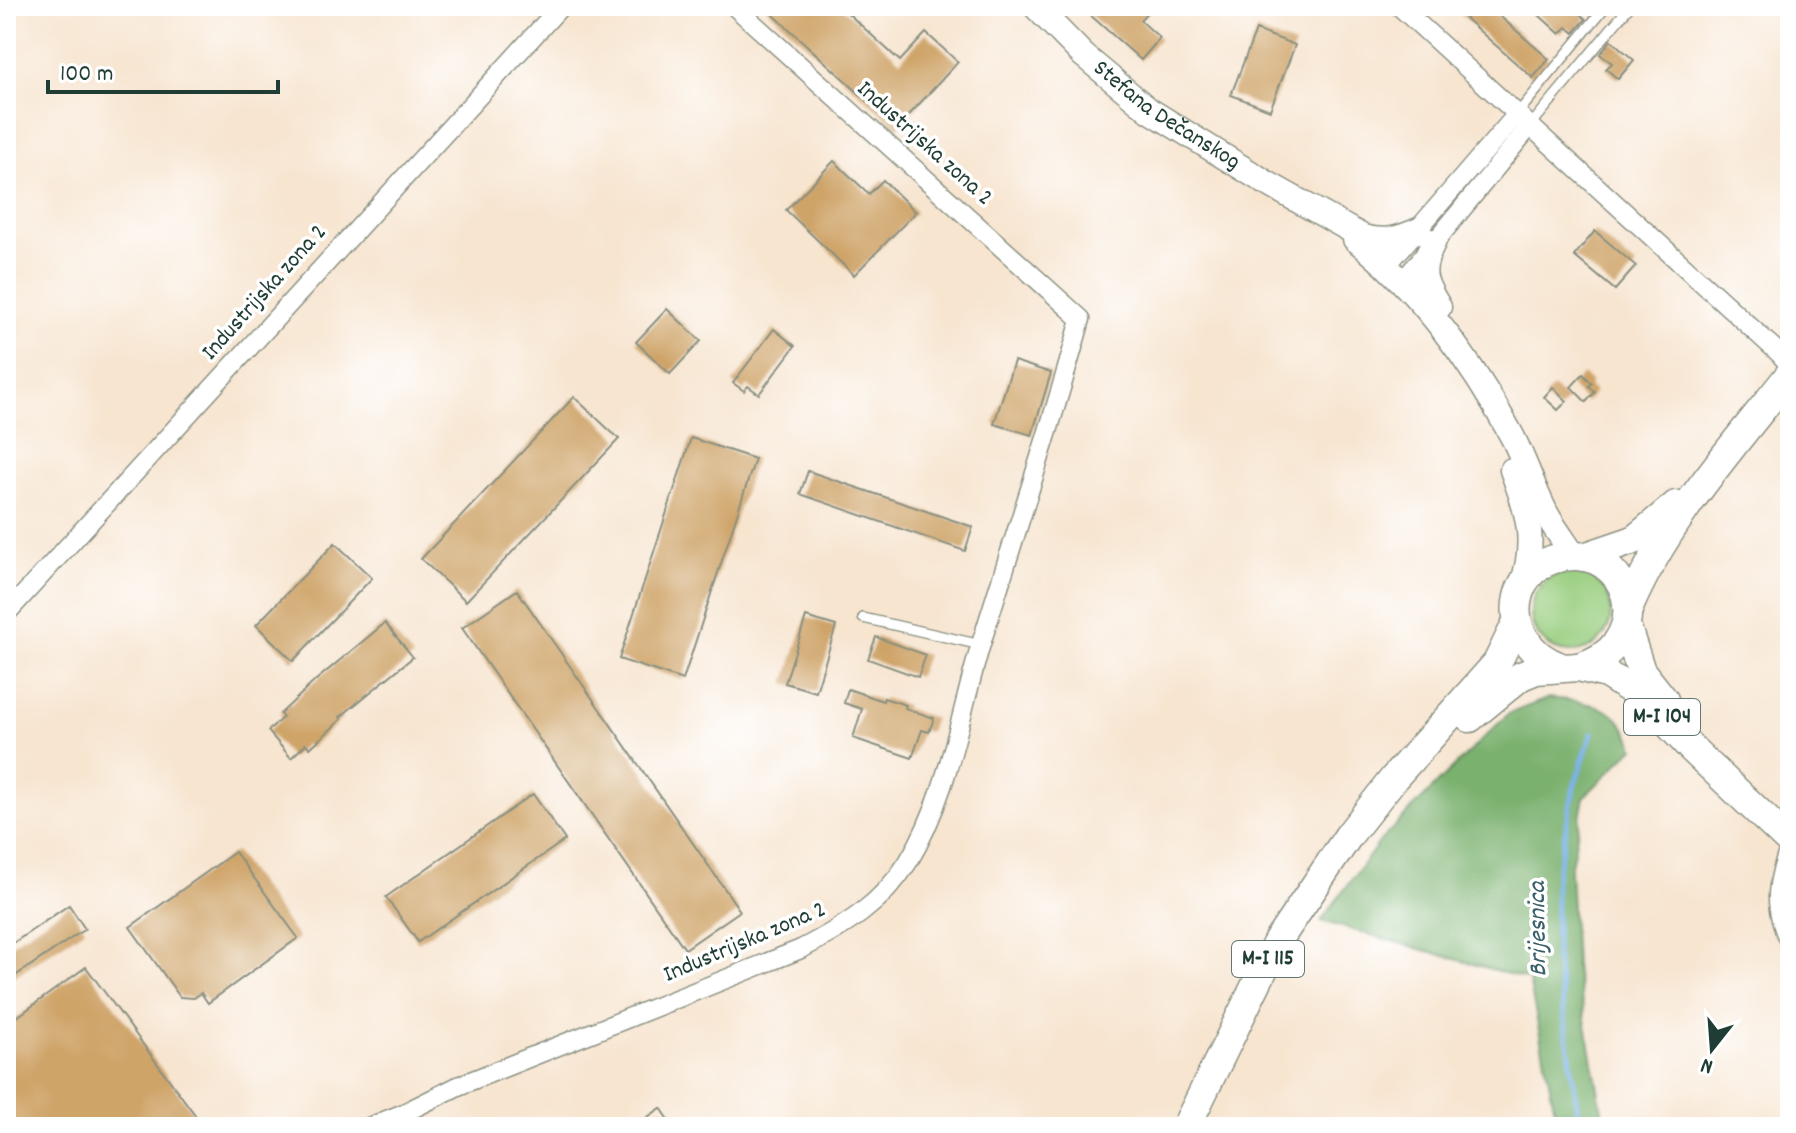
<svg xmlns="http://www.w3.org/2000/svg" width="1796" height="1133" font-family="Dekko,sans-serif">
  <style>
    .green { fill: #99ce7f; stroke: #5c865a; stroke-width: 2 }
    .forest { fill: #7ab16e; stroke: #4c7751; stroke-width: 2 }
    .lines { fill: none; stroke-linecap: round; stroke-linejoin: round }
    .stream { stroke: #77b0e7; stroke-width: 5 }
    .building { fill: #cfa469 }
    .service-casing { stroke: #8b9182; stroke-width: 12 }
    .minor-casing { stroke: #8b9182; stroke-width: 21 }
    .secondary-casing { stroke: #8b9182; stroke-width: 27 }
    .primary-casing { stroke: #8b9182; stroke-width: 31 }
    .service { stroke: #fff; stroke-width: 9 }
    .minor { stroke: #fff; stroke-width: 18 }
    .secondary { stroke: #fff; stroke-width: 24 }
    .primary { stroke: #fff; stroke-width: 28 }
    .labels { text-anchor: middle; dominant-baseline: central; stroke-width: 7; stroke-linejoin: round; paint-order: stroke }
    .shield { fill: #fff; stroke: #627771; stroke-width: 2 }
    .shield-label { font-size: 22px; font-weight: bold; fill: #1f3d34 }
    .street-label { font-size: 24px; fill: #1f3d34; stroke: #fff }
    .water-label { font-size: 26px; font-style: italic; fill: #39606a; stroke: #fff }
  </style>
  <rect width="100%" height="100%" fill="#fff"/>
  <filter id="ink" filterUnits="userSpaceOnUse"><feTurbulence type="fractalNoise" baseFrequency=".0125" numOctaves="2"/><feDisplacementMap in="SourceGraphic" scale="16" xChannelSelector="R" yChannelSelector="G"/><feConvolveMatrix kernelMatrix="1 2 1 2 8 2 1 2 1" color-interpolation-filters="sRGB"/></filter>
  <filter id="wash" filterUnits="userSpaceOnUse"><feTurbulence type="fractalNoise" baseFrequency=".006" numOctaves="4" result="noise"/><feDisplacementMap in="SourceGraphic" scale="32" xChannelSelector="R" yChannelSelector="G"/><feGaussianBlur stdDeviation="1.8" result="paint"/><feColorMatrix in="noise" values="0 0 0 0 0 0 0 0 0 0 0 0 0 0 0 0 0 1.4 0 .05"/><feComposite in="paint" operator="in"/></filter>
  <g filter="url(#wash)">
    <rect width="100%" height="100%" fill="#f7e5d0"/>
    <circle class="green" cx="1571" cy="612" r="40"/>
    <path class="forest" d="M1549,698C1588,702 1623,705 1634,748L1584,797L1570,871L1575,965L1605,1127H1558L1529,980L1321,921L1381,840L1447,774L1508,714Z"/>
    <g class="lines">
      <path class="stream" d="M1580,1127L1556,957V879L1574,787L1592,733"/>
    </g>
    <g id="blocks">
      <g class="building">
        <path d="M764,6H840L900,61L926,33L958,62L897,128Z"/>
        <path d="M1080,6H1153L1140,20L1160,38L1141,60Z"/>
        <path d="M1451,6H1488L1549,59L1533,78Z"/>
        <path d="M1529,6H1585L1579,13L1586,19L1574,33L1567,27L1560,34Z"/>
        <path d="M1256,30L1295,45L1270,110L1231,95Z"/>
        <path d="M1611,40L1634,60L1618,79L1606,69L1612,63L1600,54Z"/>
        <path d="M834,161L869,194L883,180L916,212L854,275L786,210Z"/>
        <path d="M1595,231L1636,266L1615,290L1574,256Z"/>
        <path d="M667,309L701,341L670,374L636,342Z"/>
        <path d="M774,329L795,346L759,394L748,386L744,391L733,383Z"/>
        <path d="M1014,361L1051,373L1032,435L994,424Z"/>
        <path d="M1583,374L1592,383L1589,386L1595,392L1586,402L1571,387Z"/>
        <path d="M1553,387L1567,401L1558,410L1544,397Z"/>
        <path d="M574,397L619,439L466,601L421,559Z"/>
        <path d="M691,438L755,459L683,680L619,659Z"/>
        <path d="M808,471L973,527L965,551L800,494Z"/>
        <path d="M335,543L372,578L293,661L256,625Z"/>
        <path d="M517,590L740,911L685,949L462,628Z"/>
        <path d="M806,617L836,626L816,692L785,683Z"/>
        <path d="M385,623L413,657L340,717L342,719L310,748L306,744L291,758L268,731L283,717L280,714L316,680Z"/>
        <path d="M876,637L926,655L918,677L868,659Z"/>
        <path d="M848,689L883,701L884,698L906,705L905,708L934,718L929,732L922,730L912,758L853,738L862,709L844,703Z"/>
        <path d="M533,794L565,840L418,942L386,897Z"/>
        <path d="M235,852L298,938L208,1003L201,993L194,998L180,997L130,927Z"/>
        <path d="M69,905L85,929L6,982V948Z"/>
        <path d="M86,967L204,1127H6V1025Z"/>
        <path d="M661,1108L674,1127H633Z"/>
      </g>
    </g>
  </g>
  <g filter="url(#ink)">
    <use href="#blocks" fill-opacity="0" stroke="#8b9182" stroke-width="2"/>
    <g class="lines">
      <g class="service-casing">
        <g id="service">
          <path d="M1518,113L1606,6"/>
          <path d="M1530,126L1630,6"/>
          <path d="M863,618L981,645"/>
        </g>
      </g>
      <g class="minor-casing">
        <g id="minor">
          <path d="M1399,6L1780,354L1790,366"/>
          <path d="M1387,265L1518,113"/>
          <path d="M1403,281L1530,126"/>
          <path d="M6,614L561,6"/>
          <path d="M1790,846C1776,886 1772,904 1790,944"/>
          <path d="M369,1127L404,1113L458,1086L801,949C844,927 882,904 908,862C948,797 959,717 981,644C1014,536 1051,429 1081,319L734,6"/>
        </g>
      </g>
      <g class="secondary-casing">
        <g id="secondary">
          <path id="s1" d="M1035,6L1083,55L1149,110L1265,182L1363,237C1386,243 1398,239 1419,230"/>
          <path d="M1355,239C1422,293 1471,361 1512,436C1525,461 1534,490 1547,515C1555,529 1565,542 1574,556"/>
          <path d="M1434,241C1419,270 1422,280 1439,307"/>
          <path d="M1512,470C1528,512 1537,541 1522,585"/>
        </g>
      </g>
      <g class="primary-casing">
        <g id="primary">
          <path d="M1584,557L1634,540L1676,505"/>
          <path d="M1628,610C1664,523 1732,448 1790,374"/>
          <path d="M1626,625L1641,671L1664,700"/>
          <path d="M1561,667C1494,643 1506,556 1575,556C1636,557 1652,648 1578,667"/>
          <path d="M1470,718L1521,676L1536,670L1578,667L1606,674L1644,698L1690,747L1790,842"/>
          <path d="M1186,1127L1277,942L1349,835L1394,778L1497,663L1517,622"/>
        </g>
      </g>
      <use href="#service" class="service"/>
      <use href="#minor" class="minor"/>
      <use href="#secondary" class="secondary"/>
      <use href="#primary" class="primary"/>
    </g>
  </g>
  <g class="labels">
    <g class="shield">
      <rect x="1624" y="699" width="76" height="36" rx="6"/>
      <rect x="1232" y="941" width="72" height="36" rx="6"/>
    </g>
    <g class="shield-label">
      <text x="1662" y="717">M-I 104</text>
      <text x="1268" y="959">M-I 115</text>
    </g>
    <g class="street-label">
      <text stroke="none"><textPath href="#s1" startOffset="172">Stefana Dečanskog</textPath></text>
      <text transform="translate(924 144) rotate(42)">Industrijska zona 2</text>
      <text transform="translate(265 293) rotate(-48)">Industrijska zona 2</text>
      <text transform="translate(745 943) rotate(-23)">Industrijska zona 2</text>
    </g>
    <g class="water-label">
      <text transform="translate(1539 929) rotate(-91)">Brijesnica</text>
    </g>
  </g>
  <rect width="1796" height="1133" fill="none" stroke="#fff" stroke-width="32"/>
  <g transform="translate(1712 1049) rotate(197)" stroke="#ffffff" stroke-width="6" paint-order="stroke">
  <path d="M0-6L14 30L0 20L-14 30Z" fill="#1f3d34"/>
  <text y="-12" font-size="22" font-weight="bold" text-anchor="middle" fill="#1f3d34">N</text>
  </g>
  <path d="M48 80v12h230v-12" fill="none" stroke="#1f3d34" stroke-width="4"/>
  <text x="60" y="80" font-size="24" fill="#1f3d34" stroke="#ffffff" stroke-width="6" paint-order="stroke">100 m</text>
</svg>
